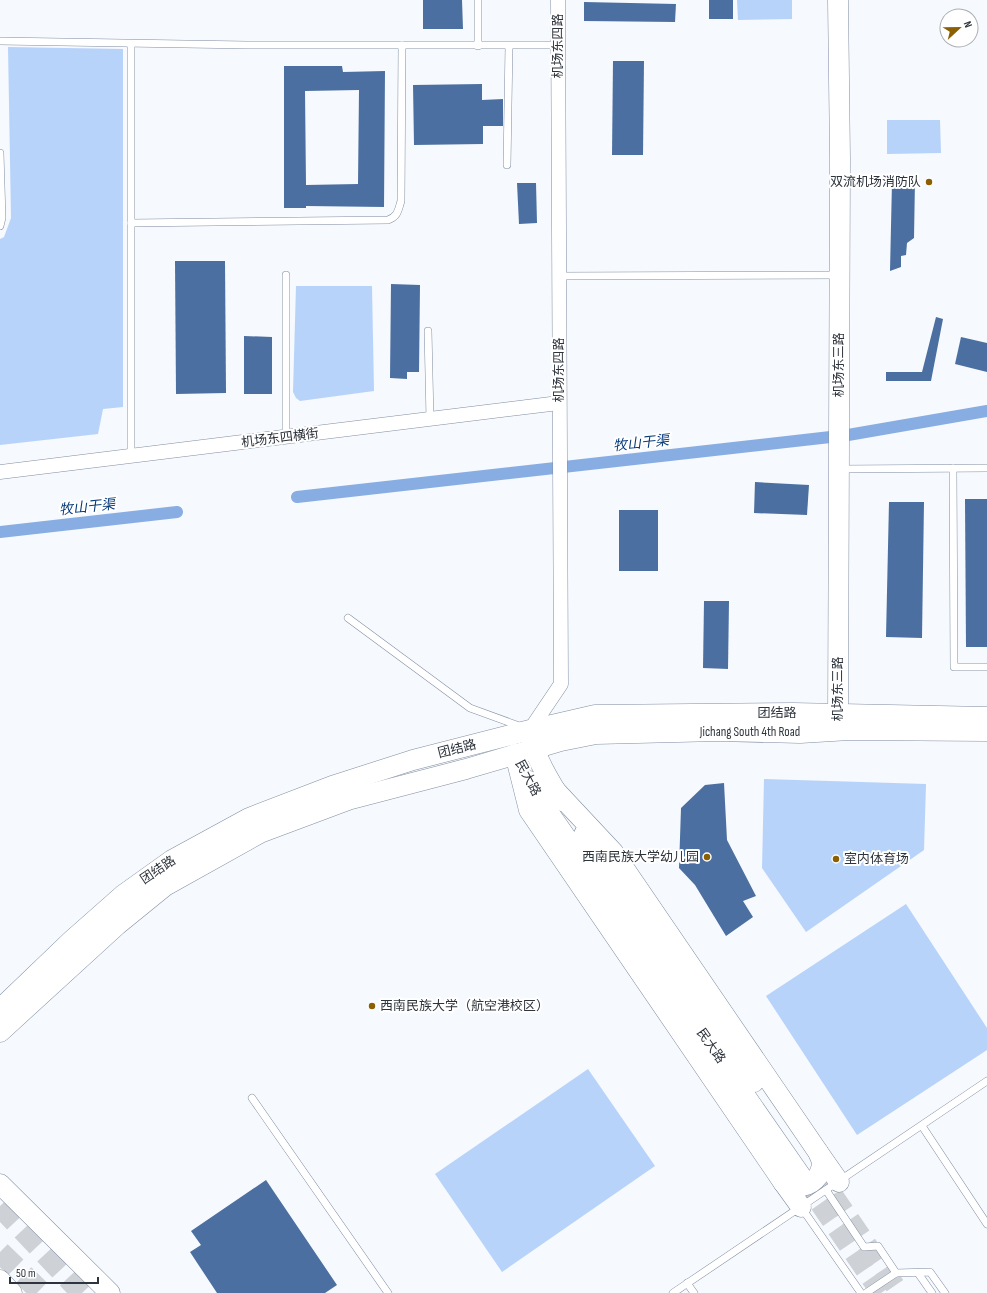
<svg xmlns="http://www.w3.org/2000/svg" width="987" height="1293" font-family="'Sofia Sans Condensed','Noto Sans SC',sans-serif">
  <style>
    .green { fill: #b7d3fa }
    .lines { fill: none; stroke-linecap: round; stroke-linejoin: round }
    .canal { stroke: #87ade3; stroke-width: 12 }
    .building { fill: #4c6fa1; fill-rule: evenodd }
    .secondary-tunnel { stroke: #ced2d6; stroke-width: 20; stroke-dasharray: 20 10; stroke-linecap: butt }
    .primary-tunnel { stroke: #ced2d6; stroke-width: 22; stroke-dasharray: 22 11; stroke-linecap: butt }
    .lane-casing { stroke: #808ea2; stroke-width: 8 }
    .street-casing { stroke: #808ea2; stroke-width: 15 }
    .secondary-casing { stroke: #808ea2; stroke-width: 21 }
    .lane { stroke: #fff; stroke-width: 7 }
    .street { stroke: #fff; stroke-width: 14 }
    .secondary { stroke: #fff; stroke-width: 20 }
    .poi-dot { fill: #8b6003; stroke: #fff; stroke-width: 1.5 }
    .labels { text-anchor: middle; dominant-baseline: central; stroke-width: 4; stroke-linejoin: round; paint-order: stroke }
    .street-label { font-size: 13px; fill: #2e343c; stroke: #fff }
    .poi-label { font-size: 13px; fill: #2e343c; stroke: #fff; text-anchor: end }
    .water-label { font-size: 14px; font-style: italic; fill: #073a79; stroke: #fff }
  </style>
  <rect width="100%" height="100%" fill="#f6f9fd"/>
  <g class="green">
    <path d="M737,0H792V19L738,20Z"/>
    <path d="M8,47L123,49V407L103,409L98,434L0,445V239L4,237L11,218Z"/>
    <path d="M887,120H940L941,153L887,154Z"/>
    <path d="M296,286H372L374,391L300,401L296,398L293,392Z"/>
    <path d="M764,779L926,784L924,850L806,932L762,868Z"/>
    <path d="M906,904L987,1028V1050L857,1135L766,996Z"/>
    <path d="M588,1069L655,1166L502,1272L435,1174Z"/>
  </g>
  <g class="lines">
    <g class="canal">
      <path d="M297,497L848,435L987,411"/>
      <path d="M0,532L177,512"/>
    </g>
  </g>
  <g class="building">
    <path d="M423,0H462L463,29H423Z"/>
    <rect x="709" y="0" width="24" height="19"/>
    <path d="M584,2L676,4L675,22L584,21Z"/>
    <path d="M613,61H644L643,155H612Z"/>
    <path d="M284,66H342L343,72L385,71L384,207L306,206V208H284ZM359,90L358,184L306,185L305,91Z"/>
    <path d="M482,84V100L503,99V126H483V144L414,145L413,85Z"/>
    <path d="M915,180L914,238L907,243L906,255L901,256V267L890,271L892,182Z"/>
    <path d="M517,183H536L537,223L519,224Z"/>
    <path d="M175,261H225L226,393L176,394Z"/>
    <path d="M391,284L420,285L419,372H407V379L390,378Z"/>
    <path d="M936,317L943,319L931,381H886V372H922Z"/>
    <path d="M244,336L272,337V394H244Z"/>
    <path d="M961,337L987,343V372L955,364Z"/>
    <path d="M755,482L809,485L807,515L754,513Z"/>
    <path d="M965,499H987V647H966Z"/>
    <path d="M889,502H924L922,638L886,637Z"/>
    <rect x="619" y="510" width="39" height="61"/>
    <path d="M704,601H729L728,669L703,668Z"/>
    <path d="M724,783L727,840L756,896L743,901L753,917L726,936L695,885L679,868L681,808L705,785Z"/>
    <path d="M266,1180L337,1285L325,1293H217L190,1252L201,1245L191,1231Z"/>
  </g>
  <g class="lines">
    <g class="secondary-tunnel">
      <path d="M816,1170L900,1293"/>
      <path d="M803,1179L881,1293"/>
    </g>
    <g class="primary-tunnel">
      <path d="M0,1206L82,1293"/>
      <path d="M0,1252L42,1293"/>
    </g>
    <g class="lane-casing">
      <g id="lane">
        <path d="M478,0V46"/>
        <path d="M0,41L247,45H558"/>
        <path d="M131,44V456"/>
        <path d="M0,153L2,218L0,226"/>
        <path d="M507,165L509,46"/>
        <path d="M131,223L388,220C398,216 398,211 401,201L402,45"/>
        <path d="M558,276L838,275"/>
        <path d="M428,331L430,419"/>
        <path d="M286,437V275"/>
        <path d="M953,468L954,667H987"/>
        <path d="M839,469L987,468"/>
        <path d="M348,618L470,708L522,727"/>
        <path d="M252,1098L388,1293"/>
        <path d="M922,1126L987,1224"/>
        <path d="M826,1190L864,1247L878,1246L896,1273L930,1272L945,1293"/>
        <path d="M801,1207L861,1293"/>
        <path d="M918,1273L932,1293"/>
        <path d="M687,1283L694,1293"/>
        <path d="M673,1293L987,1081"/>
        <path d="M866,1293L896,1273"/>
      </g>
    </g>
    <g class="street-casing">
      <g id="street">
        <path d="M0,472L559,403"/>
        <path d="M530,730L561,684L558,0"/>
      </g>
    </g>
    <g class="secondary-casing">
      <g id="secondary">
        <path d="M838,728L840,158L838,0"/>
        <path d="M531,737C536,759 550,782 562,801"/>
        <path d="M515,754L529,810L783,1182C793,1191 810,1187 818,1176C820,1173 821,1168 823,1164L818,1152L613,852L555,790"/>
        <path d="M529,781L540,800L803,1179"/>
        <path d="M584,834L648,932L754,1082"/>
        <path d="M0,1009L72,940L123,895L172,860L249,818L332,786L413,760L530,730L595,715L793,713L987,717"/>
        <path d="M0,1032L117,925L165,886L260,833L351,799L466,769L561,741L596,734L718,731L800,733L849,730L987,731"/>
        <path d="M818,1152L839,1182"/>
        <path d="M783,1182L801,1207"/>
        <path d="M0,1184L110,1293"/>
        <path d="M0,1280L12,1293"/>
      </g>
    </g>
    <use href="#lane" class="lane"/>
    <use href="#street" class="street"/>
    <use href="#secondary" class="secondary"/>
  </g>
  <g class="poi-dot">
    <circle cx="929" cy="182" r="4"/>
    <circle cx="707" cy="857" r="4"/>
    <circle cx="836" cy="859" r="4"/>
    <circle cx="372" cy="1006" r="4"/>
  </g>
  <g class="labels">
    <g class="street-label">
      <text transform="translate(558 46) rotate(-90)">机场东四路</text>
      <text transform="translate(839 365) rotate(-90)">机场东三路</text>
      <text transform="translate(559 370) rotate(-90)">机场东四路</text>
      <text transform="translate(280 438) rotate(-7)">机场东四横街</text>
      <text transform="translate(838 689) rotate(-90)">机场东三路</text>
      <text x="777" y="713">团结路</text>
      <text x="750" y="732">Jichang South 4th Road</text>
      <text transform="translate(457 749) rotate(-14)">团结路</text>
      <text transform="translate(528 778) rotate(62)">民大路</text>
      <text transform="translate(158 870) rotate(-34)">团结路</text>
      <text transform="translate(711 1046) rotate(55)">民大路</text>
    </g>
    <g class="poi-label">
      <text x="921" y="182">双流机场消防队</text>
      <text x="699" y="857">西南民族大学幼儿园</text>
      <text x="844" y="859" text-anchor="start">室内体育场</text>
      <text x="380" y="1006" text-anchor="start">西南民族大学（航空港校区）</text>
    </g>
    <g class="water-label">
      <text transform="translate(641 443) rotate(-6)">牧山干渠</text>
      <text transform="translate(87 507) rotate(-6)">牧山干渠</text>
    </g>
  </g>
  <g transform="translate(959 28) rotate(68)"><circle r="19" fill="#ffffff" stroke="#abaeb1"/>
  <path d="M0-3L7 15L0 10L-7 15Z" fill="#8b6003"/>
  <text y="-6" font-size="11" font-weight="bold" text-anchor="middle" fill="#2e343c">N</text>
  </g>
  <path d="M10 1277v6h88v-6" fill="none" stroke="#2e343c" stroke-width="2"/>
  <text x="16" y="1277" font-size="12" fill="#2e343c" stroke="#ffffff" stroke-width="3" paint-order="stroke">50 m</text>
</svg>
